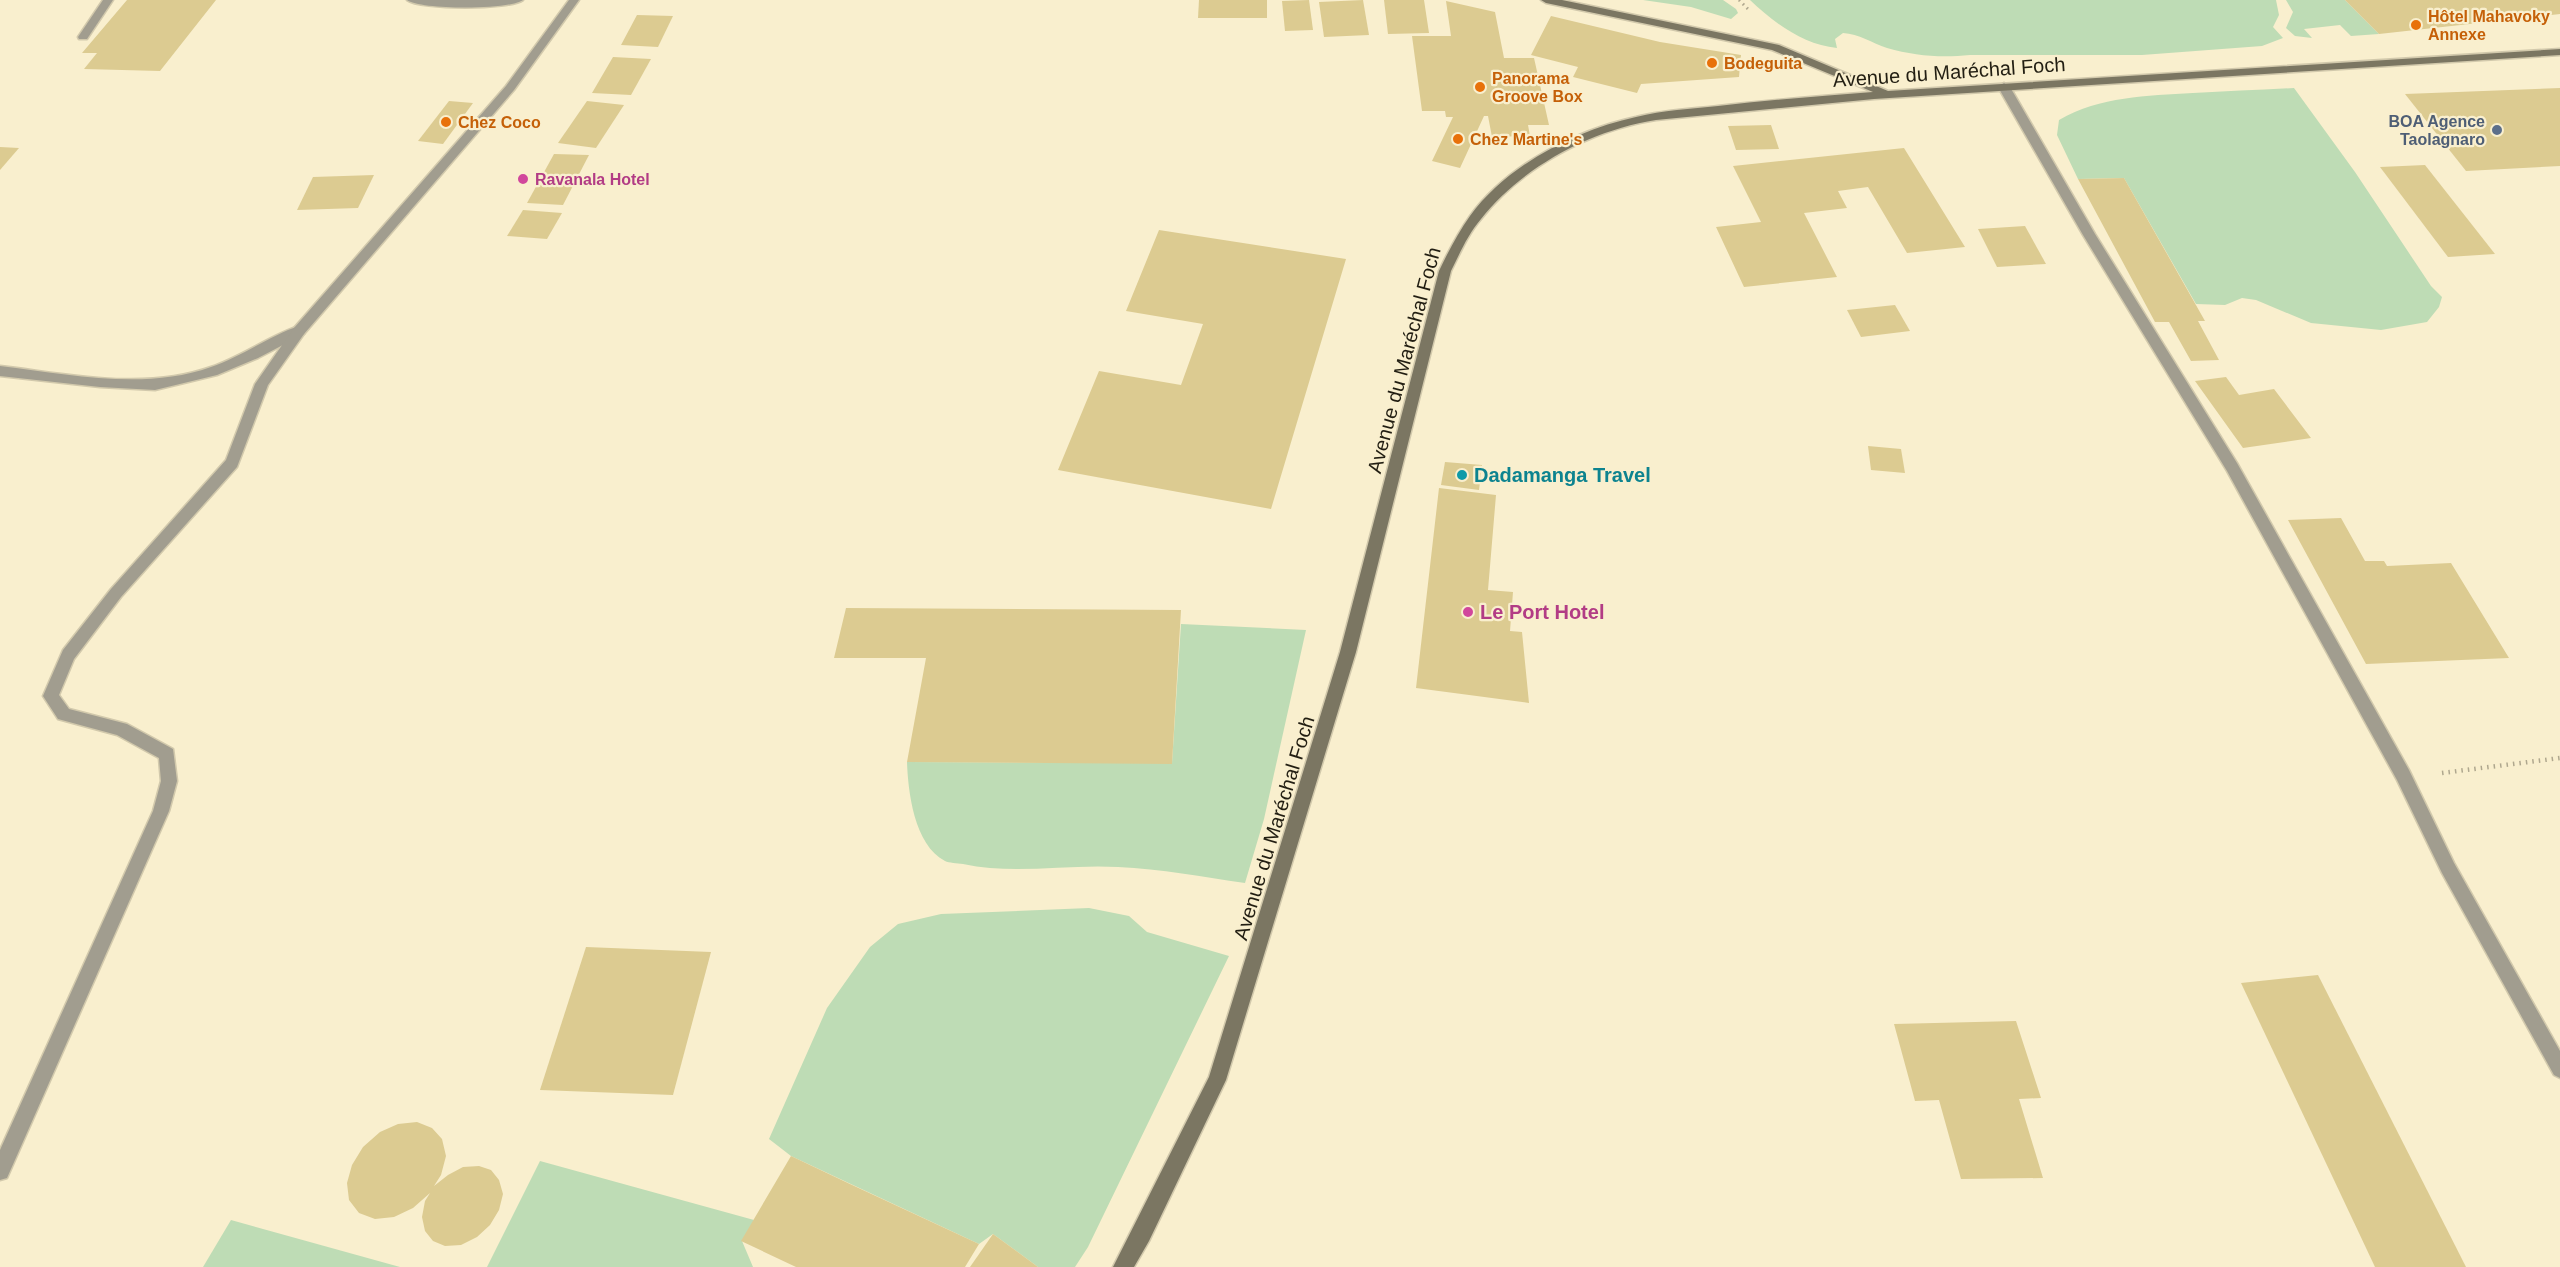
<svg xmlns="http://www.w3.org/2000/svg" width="2560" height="1267" font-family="Arial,sans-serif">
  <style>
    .green { fill: #bedcb5 }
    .building { fill: #dccb91 }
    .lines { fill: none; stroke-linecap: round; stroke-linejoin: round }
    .lane-casing { stroke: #d2c9ac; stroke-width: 3 }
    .street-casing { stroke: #d2c9ac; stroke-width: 3 }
    .secondary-casing { stroke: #d2c9ac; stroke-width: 3 }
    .path-far1 { stroke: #afa78e; stroke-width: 3; stroke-dasharray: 1.5 4; stroke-linecap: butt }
    .path { stroke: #afa78e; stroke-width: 4.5; stroke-dasharray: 1.5 5; stroke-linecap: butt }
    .lane { fill: #a19d8f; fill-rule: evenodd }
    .street { fill: #a19d8f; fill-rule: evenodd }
    .secondary { fill: #7b7662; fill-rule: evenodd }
    .food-dot { fill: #e8710a; stroke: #f9efce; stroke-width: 2 }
    .service-dot { fill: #5c6f8a; stroke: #f9efce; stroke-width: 2 }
    .hotel-dot { fill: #d1479c; stroke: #f9efce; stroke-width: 2 }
    .culture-dot { fill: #0f9aa8; stroke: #f9efce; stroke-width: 2 }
    .labels { text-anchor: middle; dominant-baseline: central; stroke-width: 4.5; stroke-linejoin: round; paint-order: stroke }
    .far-food-label { font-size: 16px; font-weight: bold; fill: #c56008; stroke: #f9efce; text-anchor: start }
    .far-service-label { font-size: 16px; font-weight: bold; fill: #4e5e75; stroke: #f9efce; text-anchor: end }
    .far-hotel-label { font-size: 16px; font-weight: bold; fill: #b23c85; stroke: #f9efce; text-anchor: start }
    .street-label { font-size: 20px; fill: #221e12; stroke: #f9efce }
    .culture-label { font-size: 20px; font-weight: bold; fill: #0d838f; stroke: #f9efce; text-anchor: start }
    .hotel-label { font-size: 20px; font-weight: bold; fill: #b23c85; stroke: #f9efce; text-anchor: start }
  </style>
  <rect width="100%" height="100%" fill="#f9efce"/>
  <g class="green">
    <path d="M1643,0H1723L1736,9L1738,13L1731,19L1691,7Z"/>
    <path d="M1750,0H2276L2279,15L2273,27L2283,38L2262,46L2142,55H1970C1941,58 1915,56 1887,48C1872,43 1859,34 1843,33L1835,39L1837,48C1803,45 1773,22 1750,0Z"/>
    <path d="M2286,0H2345L2379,34L2351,36L2340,25L2304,29L2312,38L2295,36L2286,28L2293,12Z"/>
    <path d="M2294,88L2355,172L2431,286L2442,297L2439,307L2427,322L2381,330L2311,323L2256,300L2242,298L2225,305L2196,304L2124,178L2078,179L2057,135L2059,120C2101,96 2146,96 2193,93C2227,91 2260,90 2294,88Z"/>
    <path d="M1181,624L1306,630L1264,819L1245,883C1203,877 1161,869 1118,867C1066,864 1014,875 963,864C957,863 949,863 945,861C914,845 908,791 907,762L1172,763Z"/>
    <path d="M1089,908L1129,916L1147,932L1229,956L1088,1247L1075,1267H1038L993,1234L979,1244L791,1156L769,1139L827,1008L870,947L898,924L941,914Z"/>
    <path d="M540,1161L754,1220L742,1241L753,1267H487Z"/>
    <path d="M231,1220L400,1267H203Z"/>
  </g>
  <g class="building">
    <path d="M127,0H216L160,71L84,69L97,53H82Z"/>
    <path d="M1199,0H1267V18H1198Z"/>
    <path d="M1309,0L1313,30L1285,31L1282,1Z"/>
    <path d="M1363,0L1369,35L1324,37L1319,2Z"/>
    <path d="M1384,0H1424L1429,33L1388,34Z"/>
    <path d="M2345,0H2560V14L2379,34Z"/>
    <path d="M1446,1L1495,12L1504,58H1534L1549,125H1528L1530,136L1492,137L1488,116H1484L1460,168L1432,161L1453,117H1446L1445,111H1422L1412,36H1451Z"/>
    <path d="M637,15L673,16L658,47L621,45Z"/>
    <path d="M1551,16L1660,42L1741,55L1739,77L1641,84L1637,93L1573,77L1578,67L1531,55Z"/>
    <path d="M613,57L651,59L631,95L592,93Z"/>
    <path d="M2560,88V166L2466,171L2405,94Z"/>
    <path d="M449,101L473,103L443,144L418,141Z"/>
    <path d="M587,101L624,105L596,148L558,143Z"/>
    <path d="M1771,125L1779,149L1736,150L1728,126Z"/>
    <path d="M0,147L19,148L0,170Z"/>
    <path d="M1904,148L1965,247L1907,253L1868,187L1838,191L1847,208L1804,213L1837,277L1744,287L1716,227L1761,222L1733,166Z"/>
    <path d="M554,154L589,155L563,205L527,203Z"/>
    <path d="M2425,165L2495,254L2448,257L2380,167Z"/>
    <path d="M374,175L358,208L297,210L313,177Z"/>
    <path d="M2124,178L2205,321H2198L2219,360L2191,361L2169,322H2155L2078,179Z"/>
    <path d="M523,210L562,213L547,239L507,236Z"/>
    <path d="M2025,226L2046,264L1997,267L1978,229Z"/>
    <path d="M1159,230L1346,259L1271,509L1058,470L1099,371L1181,385L1203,324L1126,311Z"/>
    <path d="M1895,305L1910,331L1861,337L1847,310Z"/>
    <path d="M2226,377L2239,395L2274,389L2311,438L2243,448L2195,381Z"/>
    <path d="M1868,446L1901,449L1905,473L1871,470Z"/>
    <path d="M1445,462L1482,465L1479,490L1441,485Z"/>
    <path d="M1439,488L1496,495L1488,590L1513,592L1510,631L1522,632L1529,703L1416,688Z"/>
    <path d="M2341,518L2365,561H2384L2387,566L2451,563L2509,658L2366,664L2288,520Z"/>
    <path d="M846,608L1181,610L1172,764L907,762L926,658H834Z"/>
    <path d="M586,947L711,952L673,1095L540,1090Z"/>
    <path d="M2318,975L2466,1267H2375L2241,983Z"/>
    <path d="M2016,1021L2041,1098L2019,1099L2043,1178L1961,1179L1939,1100L1915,1101L1894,1024Z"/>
    <path d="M417,1122L432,1128L442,1139L446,1156L441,1175L434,1186L448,1175L463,1167L479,1166L491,1170L499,1180L503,1194L499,1210L490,1225L477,1237L461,1245L445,1246L433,1241L425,1231L422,1217L425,1201L430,1193L413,1208L394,1217L375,1219L359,1213L349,1200L347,1183L352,1165L363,1147L380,1132L398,1124Z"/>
    <path d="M791,1156L850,1184L979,1244L965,1267H796L741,1241Z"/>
    <path d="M993,1234L1038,1267H970Z"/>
  </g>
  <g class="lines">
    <g class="lane-casing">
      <g id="lane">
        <path d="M103,0H113L87,39H79L78,37Z"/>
        <path d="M407,0H523C510,10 420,10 407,0Z"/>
        <path d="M299,326L305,331L304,334L258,358L217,375L155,390L100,387L0,376V366C69,374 144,391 211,367C241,357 271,335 299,326Z"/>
      </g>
    </g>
    <g class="street-casing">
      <g id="street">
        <path d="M569,0H579L514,90L304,334L268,385L237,467L121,597L74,659L59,695L69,709L127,724L173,749L177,781L169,811L7,1178L0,1180V1150L153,811L161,781L159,758L117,735L58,719L43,696L63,650L111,589L226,460L255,384L294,328L506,86Z"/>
        <path d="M2004,83L2010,87L2095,234L2237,463L2409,770L2454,863L2560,1051V1078L2554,1075L2442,873L2397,780L2227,471L2083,235L1998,87Z"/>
      </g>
    </g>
    <g class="secondary-casing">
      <path id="secondary" d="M1541,0H1562L1779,45L1888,91L2560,49V55L1874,99L1656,120C1591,130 1522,167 1481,219C1468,234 1460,253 1451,271L1356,652L1226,1080L1149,1241L1134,1267H1113L1209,1077L1340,652L1439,271C1448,252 1458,233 1470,216C1507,165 1576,130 1636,117C1663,110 1691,109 1718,106C1769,100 1821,96 1873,92L1772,50L1546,3Z"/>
    </g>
    <path class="path-far1" d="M1739,0L1749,10"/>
    <path class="path" d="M2442,773L2560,758"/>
    <use href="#lane" class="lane"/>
    <use href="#street" class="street"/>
    <use href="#secondary" class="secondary"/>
  </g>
  <g class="food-dot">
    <circle cx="2416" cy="25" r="6"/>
    <circle cx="1712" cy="63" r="6"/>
    <circle cx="1480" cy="87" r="6"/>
    <circle cx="446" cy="122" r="6"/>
    <circle cx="1458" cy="139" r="6"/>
  </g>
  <circle class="service-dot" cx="2497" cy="130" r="6"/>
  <g class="hotel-dot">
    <circle cx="523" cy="179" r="6"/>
    <circle cx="1468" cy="612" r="6"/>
  </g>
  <circle class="culture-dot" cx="1462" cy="475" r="6"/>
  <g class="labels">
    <g class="far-food-label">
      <text x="2428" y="16">Hôtel Mahavoky<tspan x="2428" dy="18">Annexe</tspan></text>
      <text x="1724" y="63">Bodeguita</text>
      <text x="1492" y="78">Panorama<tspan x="1492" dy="18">Groove Box</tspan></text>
      <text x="458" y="122">Chez Coco</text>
      <text x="1470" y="139">Chez Martine's</text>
    </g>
    <g class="far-service-label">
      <text x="2485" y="121">BOA Agence<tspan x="2485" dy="18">Taolagnaro</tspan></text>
    </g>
    <g class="far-hotel-label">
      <text x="535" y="179">Ravanala Hotel</text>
    </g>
    <g class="street-label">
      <text transform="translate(1949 72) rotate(-4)">Avenue du Maréchal Foch</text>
      <text transform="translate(1404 360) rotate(-75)">Avenue du Maréchal Foch</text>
      <text transform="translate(1274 828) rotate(-73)">Avenue du Maréchal Foch</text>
    </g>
    <g class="culture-label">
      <text x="1474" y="475">Dadamanga Travel</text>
    </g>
    <g class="hotel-label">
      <text x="1480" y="612">Le Port Hotel</text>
    </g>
  </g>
</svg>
